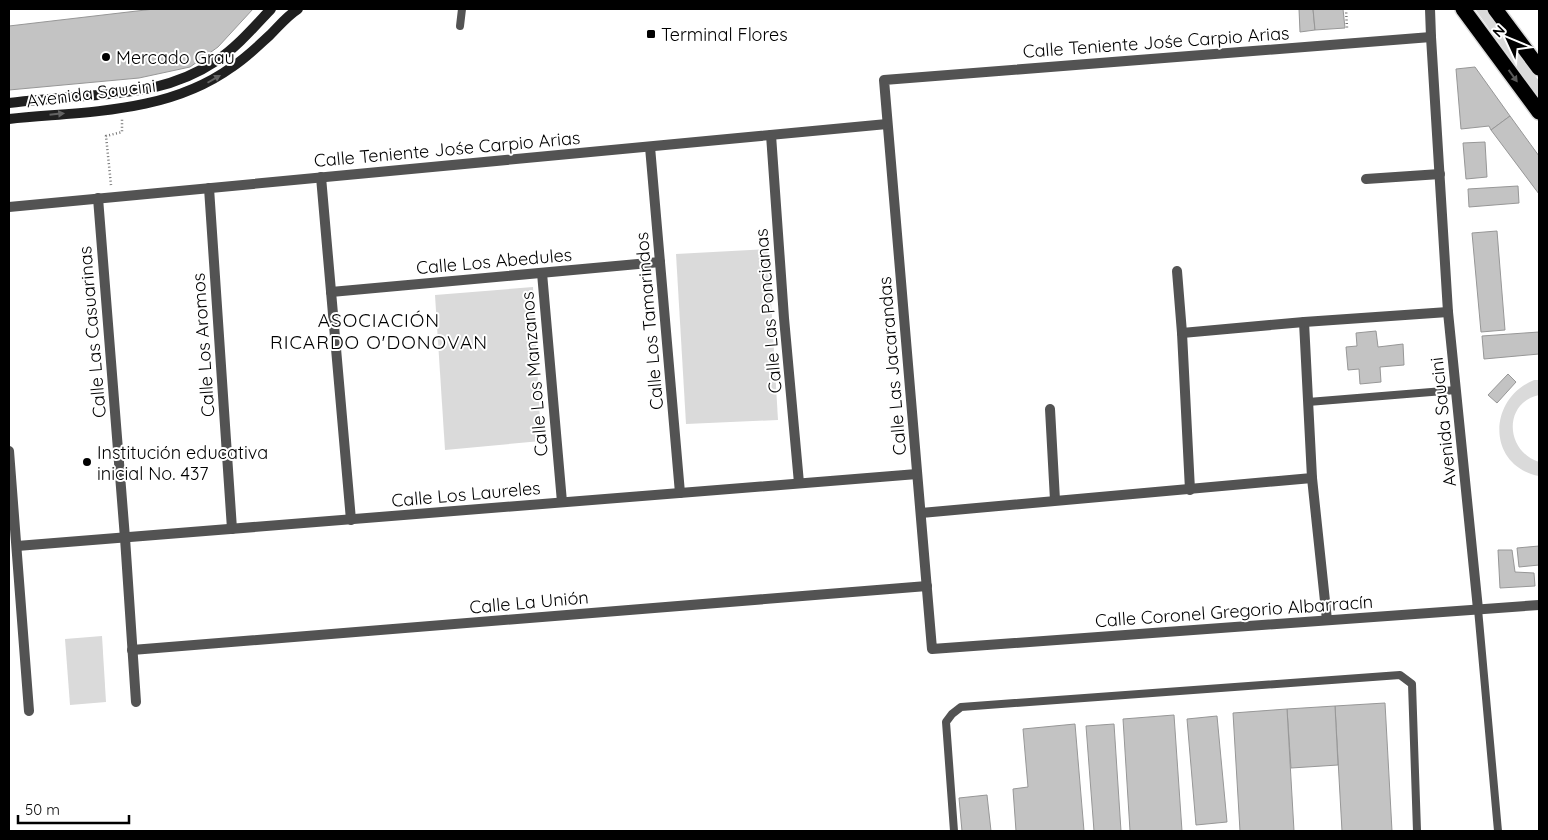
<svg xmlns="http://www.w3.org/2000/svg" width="1548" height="840" font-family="Quicksand,sans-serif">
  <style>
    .green { fill: #dadada }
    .building { fill: #c3c3c3; stroke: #979797 }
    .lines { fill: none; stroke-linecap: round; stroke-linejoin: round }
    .highway-casing { stroke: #dbdbdb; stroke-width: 18 }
    .path { stroke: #757575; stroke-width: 2.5; stroke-dasharray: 1 2.5; stroke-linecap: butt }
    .lane { stroke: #535353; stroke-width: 8 }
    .street { stroke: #535353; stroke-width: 10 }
    .secondary { stroke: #202020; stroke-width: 10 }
    .highway { stroke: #000; stroke-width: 15 }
    .oneway { fill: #595959 }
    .oneway2 { fill: #636363 }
    .poi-dot { fill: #000; stroke: #fff; stroke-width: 2 }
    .labels { text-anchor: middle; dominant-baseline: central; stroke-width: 4; stroke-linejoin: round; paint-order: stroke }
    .poi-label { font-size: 18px; fill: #000; stroke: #fff; text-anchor: start }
    .street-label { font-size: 18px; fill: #000; stroke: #fff }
    .neighbourhood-label { font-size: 19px; letter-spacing: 1px; fill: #000; stroke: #fff }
  </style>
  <rect width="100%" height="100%" fill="#fff"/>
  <g class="green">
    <path d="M1475,9H1486L1539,81V99Z"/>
    <path d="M768,249L778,420L686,424L676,254Z"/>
    <path d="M533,287L541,441L445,450L435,295Z"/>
    <path d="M1534,380H1539V395C1503,403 1505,451 1539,462V476C1487,466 1487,399 1534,380Z"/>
    <path d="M102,636L106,702L70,705L65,639Z"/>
  </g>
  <g class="building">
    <path d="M154,9H253L218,47L190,67L139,78L9,90V26Z"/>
    <path d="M1299,9H1313L1315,30L1300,32Z"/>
    <path d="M1313,9H1343L1345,28L1315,30Z"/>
    <path d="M1475,67L1510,116L1491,130L1489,126L1461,129L1456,69Z"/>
    <path d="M1510,116L1539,156V194L1491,130Z"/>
    <path d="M1485,142L1487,177L1466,179L1463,143Z"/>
    <path d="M1518,186L1519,203L1469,207L1468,189Z"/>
    <path d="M1497,231L1505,330L1481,332L1472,233Z"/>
    <path d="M1376,331L1378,347L1403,344L1404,365L1380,367L1381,382L1360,384L1359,369L1348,370L1346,347L1357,346L1356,333Z"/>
    <path d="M1539,332V354L1484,359L1482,336Z"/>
    <path d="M1508,374L1516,382L1497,403L1488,395Z"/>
    <path d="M1539,546V565L1519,567L1517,548Z"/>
    <path d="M1498,550H1512L1515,572L1534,573L1535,586L1500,588Z"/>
    <path d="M1385,703L1392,831H1342L1335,706Z"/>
    <path d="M1335,706L1338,765L1291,768L1287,709Z"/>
    <path d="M1287,709L1294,831H1240L1233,713Z"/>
    <path d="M1174,715L1182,831H1130L1123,719Z"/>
    <path d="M1217,716L1227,822L1196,825L1187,719Z"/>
    <path d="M1075,724L1084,831H1016L1013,789L1028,787L1023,729Z"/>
    <path d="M1114,724L1121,831H1094L1086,726Z"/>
    <path d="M987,795L991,831H962L959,798Z"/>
  </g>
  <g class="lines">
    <g class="highway-casing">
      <g id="highway">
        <path d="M1463,9L1539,112"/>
        <path d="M1495,9L1539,68"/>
      </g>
    </g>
    <g class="path">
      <path d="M1346,9L1347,28"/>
      <path d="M111,185L106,136L122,132V119"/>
    </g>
    <g class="lane">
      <path d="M460,26L462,9"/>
      <path d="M1308,402L1456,390"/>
      <path d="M1478,609L1498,831"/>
      <path d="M954,831L946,722L952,714L961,707L1400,675L1412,684L1417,831"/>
    </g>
    <g class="street">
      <path d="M1430,9L1431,37L1448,312L1478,609"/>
      <path d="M1431,37L884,80L932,649L1539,605"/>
      <path d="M771,135L784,318L799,483"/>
      <path d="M650,147L680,493"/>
      <path d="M321,177L351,520"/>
      <path d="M1366,179L1440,174"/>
      <path d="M209,188L232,529"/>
      <path d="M98,198L125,538L136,702"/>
      <path d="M9,207L887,124"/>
      <path d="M1177,271L1182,333L1190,490"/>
      <path d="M542,273L562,502"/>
      <path d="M331,292L660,262"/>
      <path d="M1304,322L1312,478L1327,620"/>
      <path d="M1182,333L1304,322L1448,312"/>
      <path d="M1050,409L1055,500"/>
      <path d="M9,451L29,711"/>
      <path d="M921,513L1312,478"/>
      <path d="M17,546L917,474"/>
      <path d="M132,650L927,586"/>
    </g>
    <g class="secondary">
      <path d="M9,103C34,100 59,98 85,96C133,92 174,89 216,61C237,47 254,27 271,9"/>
      <path d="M9,119C85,111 167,114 232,67C246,58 258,46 270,35C279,26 287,16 298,9"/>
    </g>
    <use href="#highway" class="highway"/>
  </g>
  <defs><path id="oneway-solid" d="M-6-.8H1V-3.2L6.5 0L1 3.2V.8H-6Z" transform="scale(1.25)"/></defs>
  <use class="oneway" href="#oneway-solid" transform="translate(1513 76) rotate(54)"/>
  <g class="oneway2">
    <use href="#oneway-solid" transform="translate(214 79) rotate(-30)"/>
    <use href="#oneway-solid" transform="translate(57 114) rotate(-6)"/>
  </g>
  <g class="poi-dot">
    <rect x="646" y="29" width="10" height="10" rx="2.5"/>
    <circle cx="106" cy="57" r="5"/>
    <circle cx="87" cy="462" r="5"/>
  </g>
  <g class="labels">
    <g class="poi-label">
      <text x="661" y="34">Terminal Flores</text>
      <text x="116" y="57">Mercado Grau</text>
      <text x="97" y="452">Institución educativa<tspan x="97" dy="21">inicial No. 437</tspan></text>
    </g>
    <g class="street-label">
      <text transform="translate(1156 42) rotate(-4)">Calle Teniente Jośe Carpio Arias</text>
      <text transform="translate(91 93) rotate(-7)">Avenida Saucini</text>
      <text transform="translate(447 149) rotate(-5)">Calle Teniente Jośe Carpio Arias</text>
      <text transform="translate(494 261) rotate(-5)">Calle Los Abedules</text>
      <text transform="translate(768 311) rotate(-95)">Calle Las Poncianas</text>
      <text transform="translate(649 321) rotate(-95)">Calle Los Tamarindos</text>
      <text transform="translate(92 332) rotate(-95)">Calle Las Casuarinas</text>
      <text transform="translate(203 345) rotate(-94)">Calle Los Aromos</text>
      <text transform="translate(892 366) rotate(-95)">Calle Las Jacarandas</text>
      <text transform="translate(534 374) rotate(-95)">Calle Los Manzanos</text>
      <text transform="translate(1443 422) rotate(-96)">Avenida Saucini</text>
      <text transform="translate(466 494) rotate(-5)">Calle Los Laureles</text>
      <text transform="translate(529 602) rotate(-5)">Calle La Unión</text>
      <text transform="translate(1234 611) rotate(-4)">Calle Coronel Gregorio Albarracín</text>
    </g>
    <g class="neighbourhood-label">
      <text x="379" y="320">ASOCIACIÓN<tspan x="379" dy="22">RICARDO O'DONOVAN</tspan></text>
    </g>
  </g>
  <rect width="1548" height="840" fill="none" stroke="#000000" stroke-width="20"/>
  <g transform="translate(1508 40) rotate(314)" stroke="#ffffff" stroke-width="4" paint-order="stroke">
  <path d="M0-4L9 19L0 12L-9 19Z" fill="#000000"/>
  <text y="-8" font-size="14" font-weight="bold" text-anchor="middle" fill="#000000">N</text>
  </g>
  <path d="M18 815v8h111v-8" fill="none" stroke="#000000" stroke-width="2.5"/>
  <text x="25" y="815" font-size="15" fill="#000000" stroke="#ffffff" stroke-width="4" paint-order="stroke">50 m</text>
</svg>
